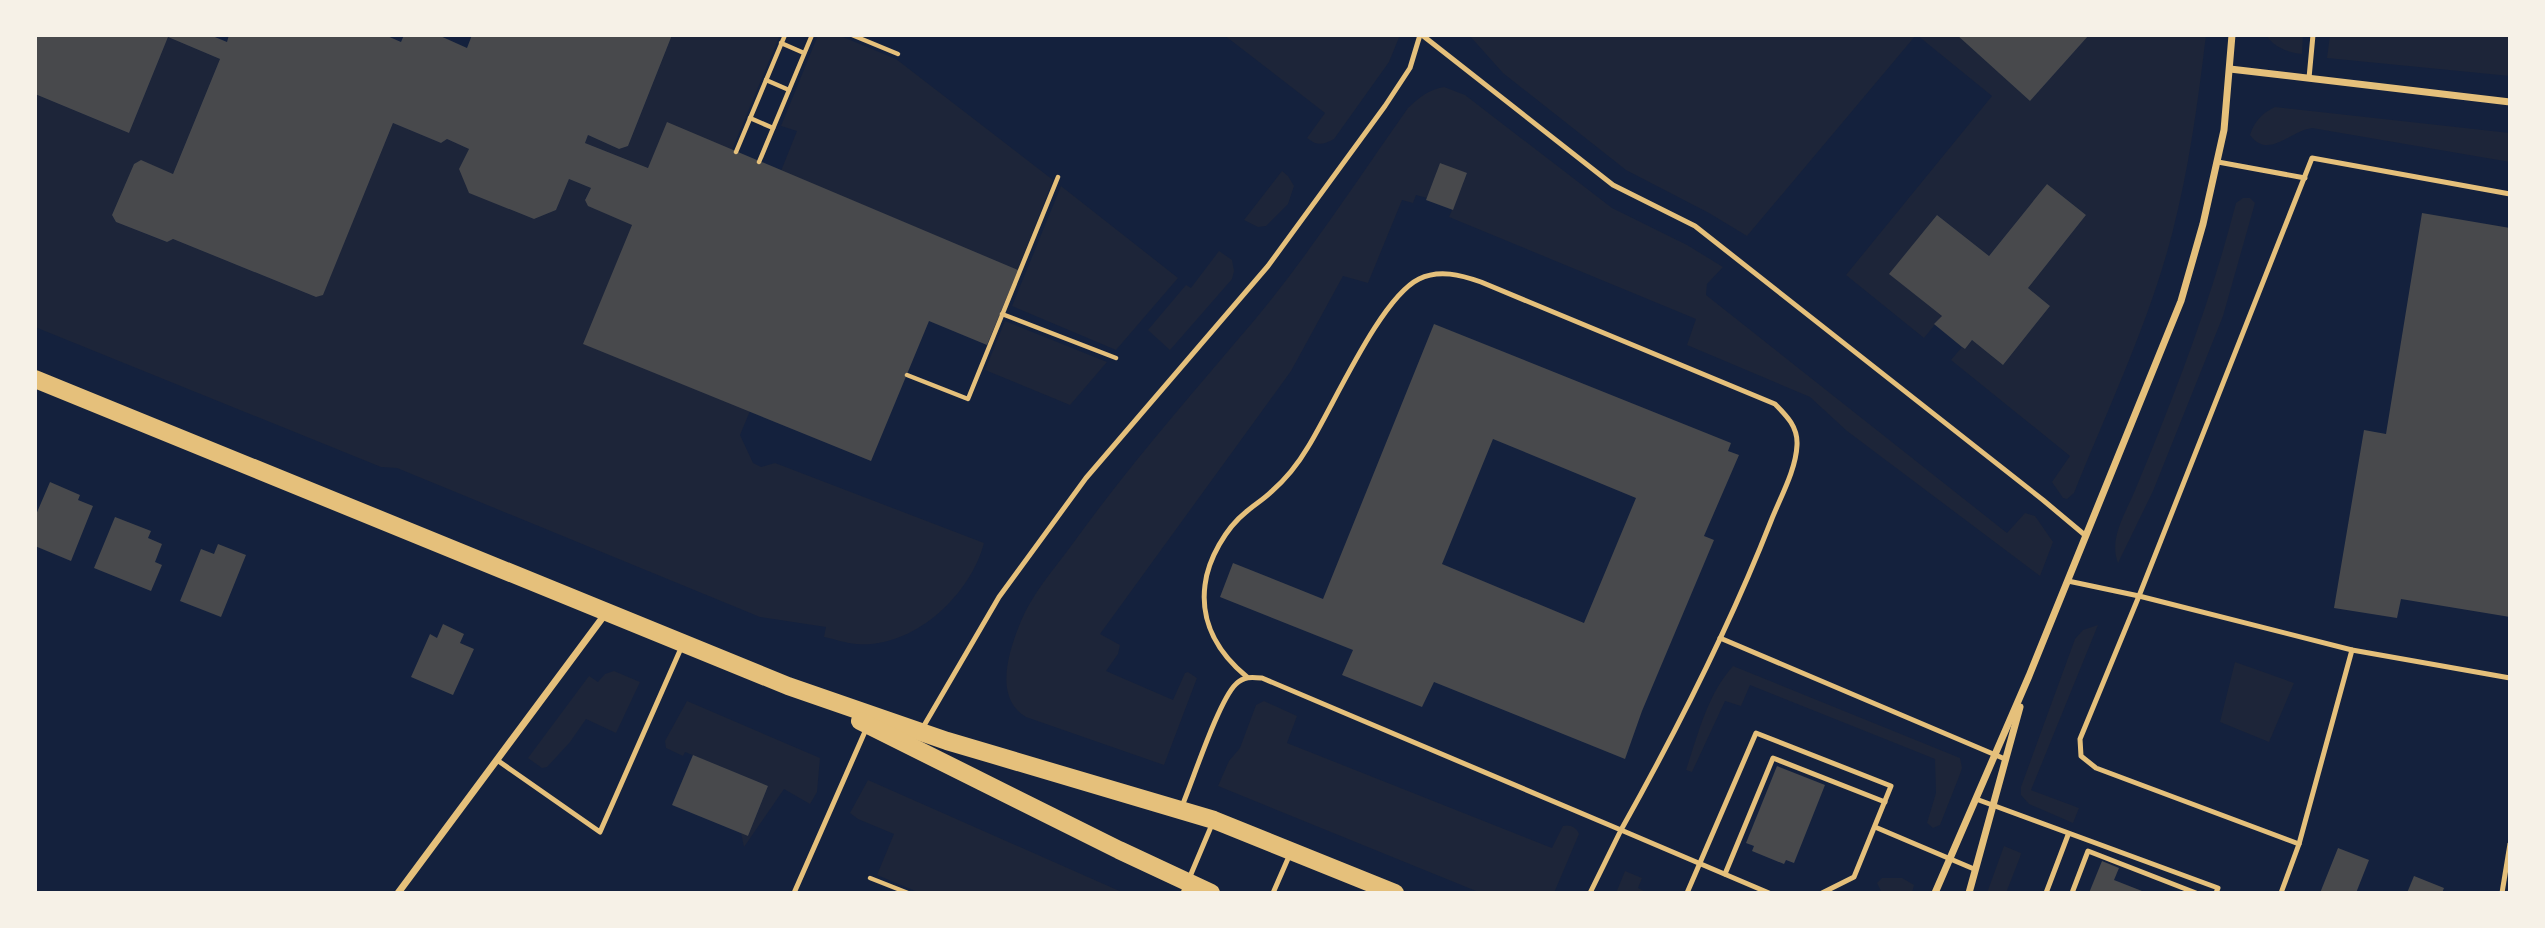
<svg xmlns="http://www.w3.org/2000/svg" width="2545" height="928" font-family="'Exo 2',sans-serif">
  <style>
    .green { fill: #1d2539 }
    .building { fill: #48494c; fill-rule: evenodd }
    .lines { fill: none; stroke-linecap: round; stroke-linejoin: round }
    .path { stroke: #e5c07b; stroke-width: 4.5 }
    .service { stroke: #e5c07b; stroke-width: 5 }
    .minor { stroke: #e5c07b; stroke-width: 7 }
    .primary { stroke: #e5c07b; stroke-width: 18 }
  </style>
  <rect width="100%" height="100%" fill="#14213d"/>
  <g class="green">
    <path d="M672,35H780L732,150L648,168L585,143L588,135L619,149L628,146Z"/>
    <path d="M818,35H838L896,59L1053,180L1018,270L781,171L797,131L781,126Z"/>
    <path d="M1224,35H1400L1389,62L1334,139C1323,145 1317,146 1307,138L1325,113Z"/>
    <path d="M1469,35H1916L1747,236L1709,213L1626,170L1503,73Z"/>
    <path d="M1917,35H1957L2030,101L2089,35H2206C2198,102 2189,169 2172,234C2149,323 2108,408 2074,493L2067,499L2063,498L2052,482L2070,456L1951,360L1962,347L1965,349L1972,340L2003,365L2050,306L2028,288L2086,215L2047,184L1989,256L1937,215L1890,274L1942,316L1924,338L1846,275L1992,96Z"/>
    <path d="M2266,35H2303L2302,54C2287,52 2275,48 2266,35Z"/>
    <path d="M2330,35H2510V76L2327,58Z"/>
    <path d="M168,37L220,59L173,174L141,161L134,164L112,215L116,222L166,242L173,239L316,297L323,294L393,123L441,143L447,139L469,149L459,169L470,193L534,219L556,210L569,179L591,188L585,199L632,225L584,344L750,411L740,435L753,463L761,467L775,463L984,543C970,596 913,649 856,644C845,643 834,639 824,637L826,627L760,617L397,468L381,467L35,327V94L129,133Z"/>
    <path d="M1444,87L1465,95L1612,208L1687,245L1723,267L1707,284L1706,295L2007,533L2025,513L2035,516L2053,542L2040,576L1847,431L1810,397L1687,345L1696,319L1449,217L1467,174L1440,163L1427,198L1416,195L1413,203L1402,200L1368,283L1343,276L1291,371L1100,634L1120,645L1118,654L1106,671L1173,700L1185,673L1188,672L1197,678L1164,765L1026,717C993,698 1009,650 1021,621C1032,594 1054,569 1071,546C1127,468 1190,396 1252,323C1309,255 1357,180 1408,108C1420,97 1428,90 1444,87Z"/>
    <path d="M2275,107L2510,133V162L2312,128C2290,131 2268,160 2250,135C2254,122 2262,113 2275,107Z"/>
    <path d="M1282,171L1288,176L1294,186L1288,204L1266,226L1258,227L1244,220Z"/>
    <path d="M1061,186L1178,278L1116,350L1012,306Z"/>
    <path d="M2243,198H2250L2255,203L2223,316L2153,491L2118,563C2108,538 2127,511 2136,488C2175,394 2211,301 2236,203Z"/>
    <path d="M1219,251L1232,260L1234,271L1232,279L1170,350L1148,330L1186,285L1191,288Z"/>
    <path d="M1005,321L1107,362L1070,405L985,370Z"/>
    <path d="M2098,625L2031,790L2079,808L2073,823L2029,804L2021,795V787L2075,639L2083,630Z"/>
    <path d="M2235,662L2294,683L2269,742L2220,722Z"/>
    <path d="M1733,666L1960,758L1962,768L1960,774L1940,825L1933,828L1927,823L1936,793L1935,759L1750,685L1741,706L1725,701L1692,772L1686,770C1698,735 1707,695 1733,666Z"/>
    <path d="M614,671L640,682L616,733L586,719L570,742L547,767L542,768L528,758L589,676L598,682L605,674Z"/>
    <path d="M687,701L820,758L817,792L810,804L784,789L744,847L741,833L748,836L768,786L685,752L683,756L666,748L665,741Z"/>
    <path d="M1264,701L1297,716L1287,743L1552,848L1563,826C1569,824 1577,827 1579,834L1554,893H1481L1218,786L1229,761L1240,748L1256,705Z"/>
    <path d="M868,780L1124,893H920L877,875L894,834L858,819L850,813Z"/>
    <path d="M2004,846L2021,853L2020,857L2006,893H1987Z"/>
    <path d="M1625,871L1642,878L1638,888L1648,893H1616Z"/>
    <path d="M1882,878H1902L1914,885L1912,893H1882L1877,883Z"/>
  </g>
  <g class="building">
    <path d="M35,35H210L227,42L229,35H385L401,42L404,35H438L467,48L472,35H672L628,146L619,149L588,135L585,143L648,168L667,122L1018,270L987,345L929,321L871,461L583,344L632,225L588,206L585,200L591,188L569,179L556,210L534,219L469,193L459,169L469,149L447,139L441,143L393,123L323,295L316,297L173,239L167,242L116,222L112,215L134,164L141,160L173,174L220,59L168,37L129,133L35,94Z"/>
    <path d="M1957,35H2089L2030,101Z"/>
    <path d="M1440,163L1467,173L1453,210L1426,200Z"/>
    <path d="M2047,184L2086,215L2028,288L2050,306L2003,365L1972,340L1965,349L1962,347L1934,324L1942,316L1889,274L1937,215L1989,256Z"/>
    <path d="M2422,213L2510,228V617L2401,599L2397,618L2334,608L2364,430L2386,434Z"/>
    <path d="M1434,324L1731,443L1728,451L1739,455L1704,536L1714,540L1642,711L1625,759L1434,682L1422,707L1342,675L1353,650L1220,597L1233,563L1323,599ZM1493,439L1636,498L1584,623L1442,564Z"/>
    <path d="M50,482L80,495L78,500L93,506L71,561L35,546V517Z"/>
    <path d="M115,517L151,531L148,538L162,544L155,562L162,565L151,591L94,568Z"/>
    <path d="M218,544L246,555L221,617L180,601L201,549L214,554Z"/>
    <path d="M443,624L464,634L460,643L474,649L453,695L411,677L430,634L437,638Z"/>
    <path d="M693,755L768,786L748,836L672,805Z"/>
    <path d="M1777,766L1825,785L1794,863L1786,860L1784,864L1752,851L1754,846L1746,843Z"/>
    <path d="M2338,848L2369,860L2356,893H2320Z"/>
    <path d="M2102,861L2119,868L2114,880L2147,893H2089Z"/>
    <path d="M2414,876L2444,888L2442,893H2407Z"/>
  </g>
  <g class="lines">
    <g class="path">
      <path d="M852,35L898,54"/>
      <path d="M781,43L804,53"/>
      <path d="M766,80L789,90"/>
      <path d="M750,118L773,128"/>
      <path d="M736,152L785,35"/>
      <path d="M759,162L812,35"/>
      <path d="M1002,314L1116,358"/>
      <path d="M907,375L968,399L1058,177"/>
      <path d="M870,878L908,893"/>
    </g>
    <g class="service">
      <path d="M1422,35L1613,185L1695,226L2043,500L2086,536"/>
      <path d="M2309,78L2313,35"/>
      <path d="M2218,162L2305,178"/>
      <path d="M2068,581L2139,596L2352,650L2510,678"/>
      <path d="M1720,638L2005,759"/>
      <path d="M1247,677C1219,654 1200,623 1205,585C1208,559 1226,528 1246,512C1254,505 1264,499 1271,492C1286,479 1298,464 1308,447C1333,407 1380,298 1419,279C1439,269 1461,275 1481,282L1775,404C1787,416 1798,427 1797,445C1796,470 1780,498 1771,521C1729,628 1677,730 1621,830L1769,893"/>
      <path d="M922,729L999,597L1086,478L1268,266L1385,106L1410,68L1420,35"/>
      <path d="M497,760L600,832L682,646"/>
      <path d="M1976,799L2218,888L2216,893"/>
      <path d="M1182,806C1193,780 1219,700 1236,684C1244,676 1252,677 1262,678L1621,830L1590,893"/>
      <path d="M1875,827L1974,869"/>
      <path d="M2299,844L2096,768L2081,756L2080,739L2139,596L2312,158L2510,194"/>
      <path d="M1725,874L1773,758L1885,802"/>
      <path d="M794,893L867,727"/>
      <path d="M1183,893L1213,822"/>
      <path d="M1273,893L1290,854"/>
      <path d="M1687,893L1756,733L1891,786L1854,877L1822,893"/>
      <path d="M2046,893L2068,835"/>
      <path d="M2072,893L2088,851L2196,893"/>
      <path d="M2281,893L2299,844L2352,650"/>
      <path d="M2502,893L2510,844"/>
    </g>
    <g class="minor">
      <path d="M2230,69L2510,102"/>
      <path d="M398,893L606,613"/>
      <path d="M1935,893L2029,676L2181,301L2203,224L2224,130L2232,35"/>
      <path d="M1969,893L2020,707"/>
    </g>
    <g class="primary">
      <path d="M35,379L788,686L947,741L1214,820L1395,893"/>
      <path d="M860,721L1119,850L1211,893"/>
    </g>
  </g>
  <rect width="2545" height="928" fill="none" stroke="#f6f1e7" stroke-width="74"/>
</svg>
